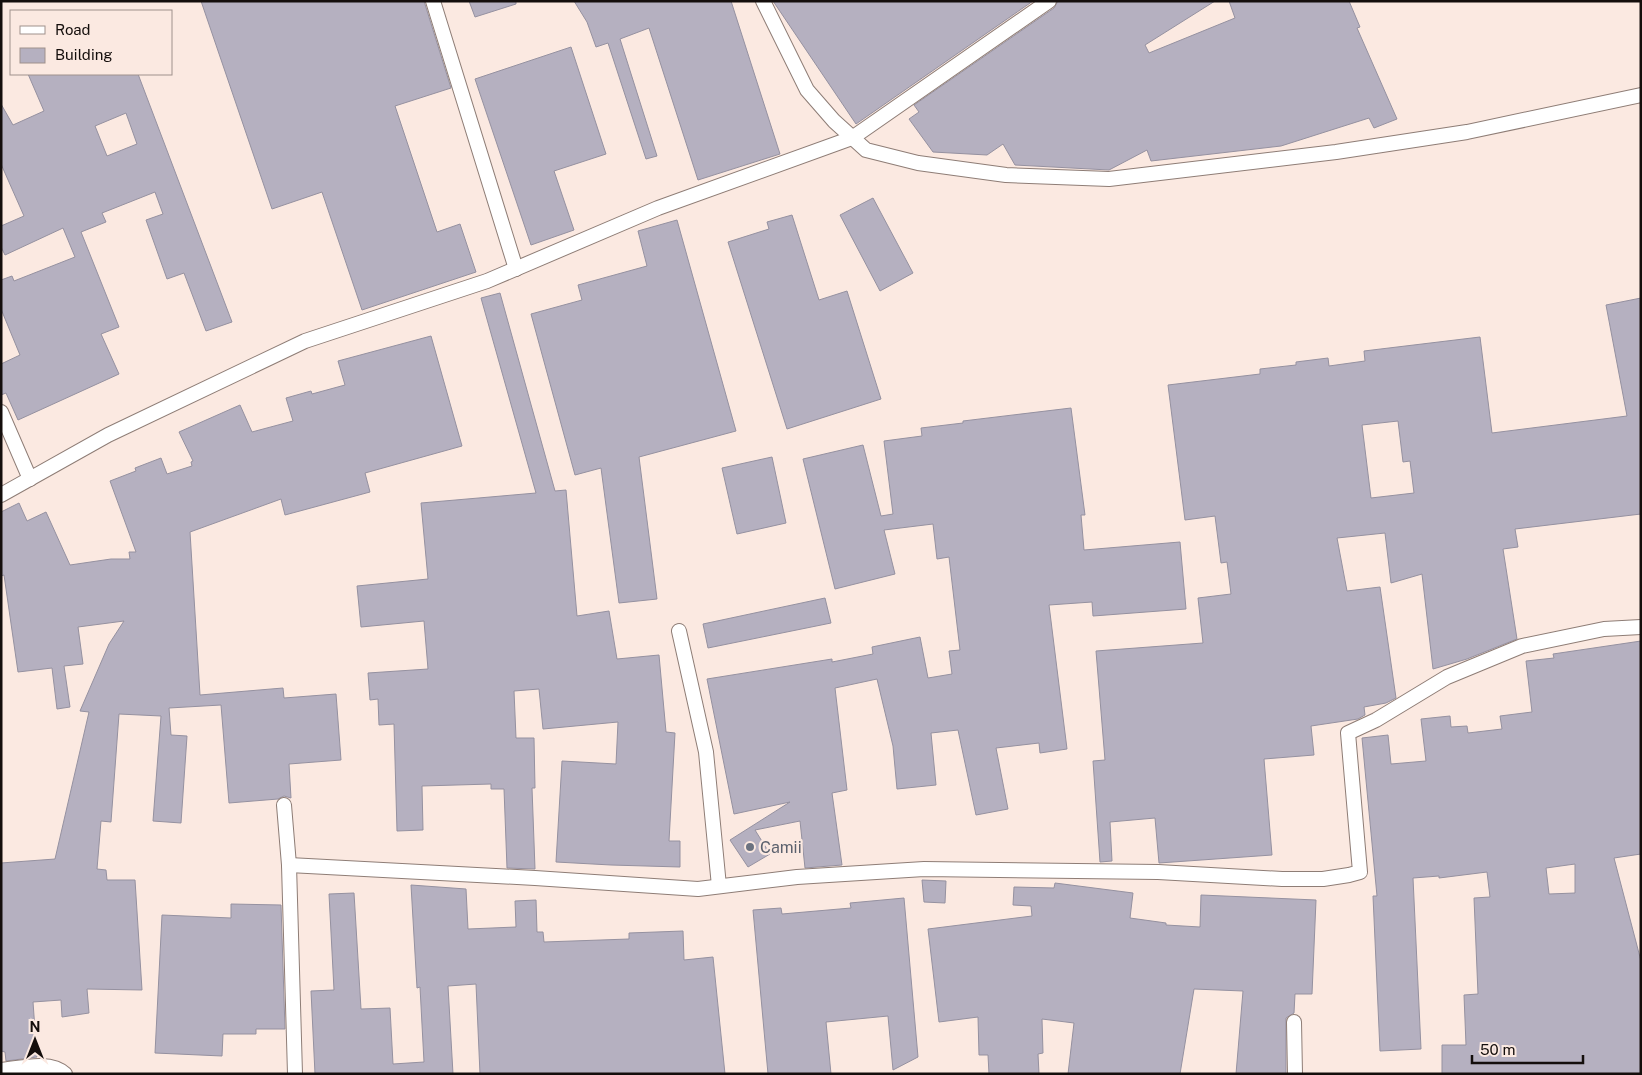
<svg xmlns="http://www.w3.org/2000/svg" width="1642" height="1075" font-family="'Public Sans',sans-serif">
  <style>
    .building { fill: #b5b0c0; stroke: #9591a0; fill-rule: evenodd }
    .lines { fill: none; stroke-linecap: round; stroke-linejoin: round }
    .minor-casing { stroke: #8e7d76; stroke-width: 16 }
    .minor { stroke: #fff; stroke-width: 14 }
    .worship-dot { fill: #6b7280; stroke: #fbe9e1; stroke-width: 2 }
    .labels { text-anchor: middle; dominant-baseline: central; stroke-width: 4.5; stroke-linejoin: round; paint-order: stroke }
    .worship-label { font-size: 16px; fill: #5b616d; stroke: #fbe9e1; text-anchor: start }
  </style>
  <rect width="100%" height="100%" fill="#fbe9e1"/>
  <g class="building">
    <path d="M201,1H424L451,88L395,106L437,232L460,224L476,272L362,310L322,192L272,209Z"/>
    <path d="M469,1H516V4L475,17Z"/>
    <path d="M574,1H731L780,154L698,180L649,28L620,39L657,156L646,159L608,43L596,47L587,22Z"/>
    <path d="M773,1H1033L856,124Z"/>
    <path d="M1058,1H1215L1145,45L1149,53L1235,18L1229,1H1349L1360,27L1357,28L1397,119L1374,128L1369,118L1281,146L1151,161L1147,150L1109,170L1015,165L1003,144L987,155L933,152L909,119L919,112L914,105L1054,8Z"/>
    <path d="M571,47L606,154L554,171L574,230L531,245L475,79Z"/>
    <path d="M28,74H138L232,322L206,331L184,273L167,279L146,220L163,214L155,192L102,213L106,222L81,232L119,327L101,334L119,374L18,420L6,393L1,395V364L20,355L1,309V280L12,276L14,281L75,257L63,228L5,255L1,247V226L24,216L1,164V104L13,125L44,111ZM126,113L137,144L107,156L95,126Z"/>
    <path d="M873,198L913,273L880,291L840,215Z"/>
    <path d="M792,215L819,300L847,291L881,399L787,429L728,242L769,229L767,222Z"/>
    <path d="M677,220L736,431L639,457L657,599L619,603L601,468L575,475L531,314L582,300L578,285L647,266L638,231Z"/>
    <path d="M500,293L555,491L566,490L577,616L609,611L617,659L659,655L666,732L675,733L669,841H680V867L611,865L556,862L562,761L616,764L618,722L543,729L539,689L514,691L516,738H534L535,788H532L535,869L507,868L504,789H491V784L422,786L423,830L397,831L394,724L379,725L378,699L370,700L368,673L428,669L424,621L361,627L357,586L428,579L421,503L536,493L481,298Z"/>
    <path d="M1641,298V514L1515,529L1518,547L1503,549L1517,639L1467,659L1433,669L1422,574L1391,583L1385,533L1337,538L1347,591L1380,587L1396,698L1386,703L1364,707L1365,715L1358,719L1311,726L1314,755L1264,759L1272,855L1159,863L1155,818L1110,822L1112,861L1100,862L1093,761L1105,760L1096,651L1203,643L1198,598L1231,594L1227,562L1221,563L1215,516L1185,520L1168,385L1260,374V369L1296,365V362L1328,358L1329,366L1365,361L1364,351L1480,337L1492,433L1627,416L1606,305ZM1398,421L1403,462L1410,461L1414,493L1371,498L1362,425Z"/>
    <path d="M431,336L462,446L365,473L370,492L285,515L281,499L190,532L200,695L283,688L284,698L336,694L341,760L289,764L291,798L284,796L278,799L229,803L221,705L169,708L171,735L187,736L181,823L153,821L161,716L119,714L111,822L101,821L97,869L106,870L107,880H135L142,990L87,989L89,1013L62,1017L61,1000L33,1002L37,1057L6,1061L5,1052L1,1051V863L55,859L89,712L80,711L109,644L124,621L78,627L83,664L64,666L70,707L57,709L52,668L18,672L4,575L1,576V512L19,503L27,521L46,512L70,565L111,559H130L129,552H136L110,481L136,471L135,468L161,458L167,474L192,466L191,462L193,461L179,432L240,405L252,432L293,421L286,398L311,391L312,394L345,385L338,361Z"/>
    <path d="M1071,408L1085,515H1081L1084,550L1180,542L1186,609L1093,616L1092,602L1049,605L1067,749L1040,753L1039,743L996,748L1008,809L976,815L958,730L931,733L936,785L897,789L893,746L877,679L835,688L847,790L832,793L842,865L805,868L800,821L755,830L770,854L748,867L730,840L790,802L734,814L707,679L832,659V662L873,654L872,647L920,637L928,678L952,674L949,651L960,650L949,557L937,559L933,524L884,530L895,574L835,589L803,459L863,445L881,516L893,514L884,441L922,436L921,428L963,423V421Z"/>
    <path d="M772,457L786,523L737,534L722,468Z"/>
    <path d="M825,598L831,623L708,648L703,624Z"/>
    <path d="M1641,641V854L1614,858L1641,961V1074H1442V1045H1466L1464,995L1478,994L1474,898L1490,897L1487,872L1439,878V876L1413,878L1421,1049L1380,1051L1373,896H1377L1362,738L1388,735L1391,764L1426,761L1421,719L1450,716L1451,727L1467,726L1468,733L1502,729L1500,716L1532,712L1526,661L1554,658L1553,654ZM1575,864V893L1549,894L1546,868Z"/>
    <path d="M922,880L946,881L945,903L924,902Z"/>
    <path d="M1055,883L1133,893L1130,918L1166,923V925L1200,927L1201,895L1316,900L1312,994H1295L1294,1013L1286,1018V1074H1236L1243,991L1194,989L1180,1074H1068L1074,1023L1042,1019L1043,1053L1038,1054L1039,1074H989L988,1055H979L978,1017L939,1022L928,929L1032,916L1031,906L1013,905L1014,887L1054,888Z"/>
    <path d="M411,885L466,889L468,929L516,927L515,901L536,900L537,932H543L544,942L629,939V933L683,931L684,960L713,957L725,1074H480L476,984L448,986L453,1074H315L311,991L334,990L329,894L354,893L361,1009L390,1008L393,1064L424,1062L420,987L417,988Z"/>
    <path d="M904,898L918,1057L893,1070L888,1016L826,1022L831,1074H768L753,910L781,908L782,914L851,908L850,903Z"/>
    <path d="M231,904L281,905L285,1029H256V1034H223L222,1056L155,1053L162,915L231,918Z"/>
  </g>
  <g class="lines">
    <g class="minor-casing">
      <g id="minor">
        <path d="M433,1L516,269"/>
        <path d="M763,1L807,90L834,121L866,150L918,163L1006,175L1109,179L1336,152L1467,132L1641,95"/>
        <path d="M1,412L30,479"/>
        <path d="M1,495L108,435L305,341L487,281L658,208L852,138L1049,1"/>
        <path d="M679,631L706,752L719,886"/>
        <path d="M284,805L289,865L295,1074"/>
        <path d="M289,865L535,878L698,889L797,877L924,869L1158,872L1282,879H1323L1349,875L1360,872L1348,733L1376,720L1447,677L1522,646L1604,629L1641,627"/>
        <path d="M1294,1022L1295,1074"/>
        <path d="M1,1070C20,1068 51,1060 65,1074"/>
      </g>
    </g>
    <use href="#minor" class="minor"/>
  </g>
  <circle class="worship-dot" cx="750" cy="847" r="5"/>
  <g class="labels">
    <g class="worship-label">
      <text x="760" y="847">Camii</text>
    </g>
  </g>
  <rect width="1642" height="1075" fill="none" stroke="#140e0c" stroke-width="5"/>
  <rect x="10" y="10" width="162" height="65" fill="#fbe9e1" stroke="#9f918c"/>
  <rect x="20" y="26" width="25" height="8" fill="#ffffff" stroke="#9f918c"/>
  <text x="55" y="35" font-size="15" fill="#140e0c">Road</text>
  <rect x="20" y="48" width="25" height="15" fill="#b5b0c0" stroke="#9f918c"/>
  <text x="55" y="60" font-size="15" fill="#140e0c">Building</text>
  <g transform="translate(35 1040)" stroke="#fbe9e1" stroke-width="4" paint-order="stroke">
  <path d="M0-4L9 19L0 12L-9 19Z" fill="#140e0c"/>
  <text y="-8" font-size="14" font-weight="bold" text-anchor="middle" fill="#140e0c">N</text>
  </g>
  <path d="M1472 1055v8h111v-8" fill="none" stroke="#140e0c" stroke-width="2.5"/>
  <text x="1480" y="1055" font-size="15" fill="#140e0c" stroke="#fbe9e1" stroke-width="4" paint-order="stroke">50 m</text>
</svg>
